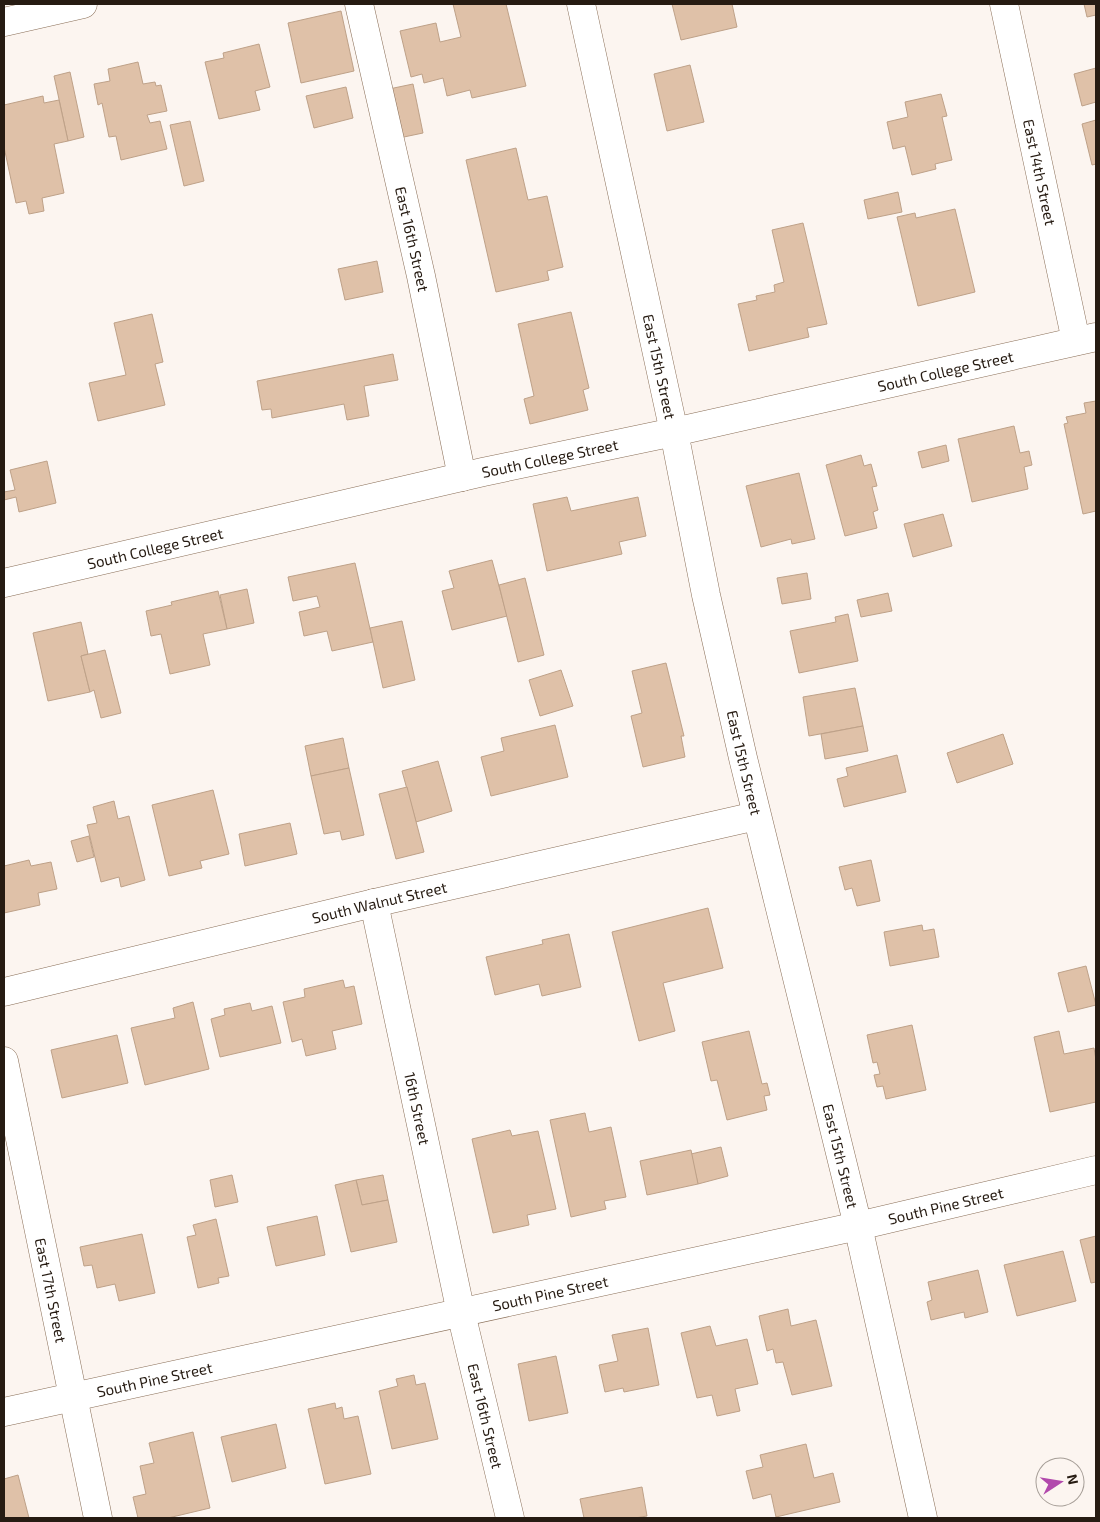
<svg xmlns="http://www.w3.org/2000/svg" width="1100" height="1522" font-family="'Exo 2',sans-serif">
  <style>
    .building { fill: #dfc1a8; stroke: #bea188 }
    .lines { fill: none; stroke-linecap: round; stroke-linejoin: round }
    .minor-casing { stroke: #8a6f58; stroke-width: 29 }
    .tertiary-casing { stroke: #8a6f58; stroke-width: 29 }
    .minor { stroke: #fff; stroke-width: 28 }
    .tertiary { stroke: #fff; stroke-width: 28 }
    .labels { text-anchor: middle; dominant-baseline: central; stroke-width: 4.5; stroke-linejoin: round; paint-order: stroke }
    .street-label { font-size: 15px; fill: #261b12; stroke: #fcf5f0 }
  </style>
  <rect width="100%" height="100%" fill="#fcf5f0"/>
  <g class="building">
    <path d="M453,4H506L526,86L472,98L470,90L447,96L443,78L424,83L422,74L411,77L400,31L436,23L440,42L461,37Z"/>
    <path d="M672,4H732L737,27L681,40Z"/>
    <path d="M1084,4H1096V15L1087,17Z"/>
    <path d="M341,11L354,71L301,83L288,23Z"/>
    <path d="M259,44L270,87L255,91L260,110L219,119L205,62L224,58L223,53Z"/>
    <path d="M138,62L143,84L155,82L156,86L161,85L167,111L147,115L150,123L160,121L167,149L121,160L116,136L109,137L102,103L98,105L94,84L110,81L108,69Z"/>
    <path d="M690,65L704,122L667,131L654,74Z"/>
    <path d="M1096,68V102L1082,106L1074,74Z"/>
    <path d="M70,72L84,137L68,141L54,76Z"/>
    <path d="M413,84L423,133L399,138L389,89Z"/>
    <path d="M346,87L353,118L314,128L306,96Z"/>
    <path d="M941,94L947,116L942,117L952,160L935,164L936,169L912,175L905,146L893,149L887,122L908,117L905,102Z"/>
    <path d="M43,96L44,103L59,100L68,141L54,144L64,193L42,198L44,211L29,214L26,201L16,203L4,147V105Z"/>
    <path d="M1096,120V164L1092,165L1082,124Z"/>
    <path d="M190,121L204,181L184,186L170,125Z"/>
    <path d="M516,148L528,200L547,196L563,267L547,271L549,280L496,292L466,160Z"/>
    <path d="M898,192L902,212L868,219L864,200Z"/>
    <path d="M955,209L975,292L918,306L897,217L915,213L916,218Z"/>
    <path d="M803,223L827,324L807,328L809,337L749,351L738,304L757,300L756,296L775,292L774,285L784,282L772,230Z"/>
    <path d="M377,261L383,292L345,300L338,269Z"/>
    <path d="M571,312L589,388L583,390L588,410L530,424L524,399L534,396L518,324Z"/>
    <path d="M152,314L163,362L155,364L165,405L98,421L89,383L126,375L114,323Z"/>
    <path d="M393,354L398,380L364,386L369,416L347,420L344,404L272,418L271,409L262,410L257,381Z"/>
    <path d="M1096,401V511L1083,514L1064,424L1068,423L1066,417L1086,413L1084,403Z"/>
    <path d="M1014,426L1020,453L1029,451L1032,465L1024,467L1028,489L972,502L958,439Z"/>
    <path d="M946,445L949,461L922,468L918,452Z"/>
    <path d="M861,455L864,466L871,464L877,486L872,487L878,510L873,512L877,528L845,536L826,465Z"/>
    <path d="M47,461L56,503L19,512L16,497L4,500V492L15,490L10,470Z"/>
    <path d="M799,473L815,539L792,544L791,539L761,547L746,486Z"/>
    <path d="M567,497L571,511L638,497L646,536L619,542L622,554L547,571L533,504Z"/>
    <path d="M943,514L952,546L913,557L904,524Z"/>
    <path d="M492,560L507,616L452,630L442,591L454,588L449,571Z"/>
    <path d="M355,563L373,642L332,651L327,631L304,636L299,612L320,607L317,596L293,601L288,577Z"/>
    <path d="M807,573L811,599L782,604L777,578Z"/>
    <path d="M525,578L544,655L518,662L499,585Z"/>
    <path d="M247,589L254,623L227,629L220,595Z"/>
    <path d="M218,591L227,629L203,634L210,665L170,674L161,634L151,636L146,611L172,605L171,602Z"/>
    <path d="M888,593L892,611L861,617L857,600Z"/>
    <path d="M848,614L858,661L799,673L790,631L836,622L835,617Z"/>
    <path d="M402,621L415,680L383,688L370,628Z"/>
    <path d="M81,622L88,654L81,656L90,692L48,701L33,633Z"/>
    <path d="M105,650L121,713L101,718L94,690L90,692L81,656Z"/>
    <path d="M666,663L684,736H681L685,757L643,767L631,716L642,713L632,671Z"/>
    <path d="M561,670L573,706L540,716L529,680Z"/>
    <path d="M855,688L863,726L809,736L803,697Z"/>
    <path d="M555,725L568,777L491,796L481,757L504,751L501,738Z"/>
    <path d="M863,726L868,751L825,759L821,734Z"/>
    <path d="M1003,734L1013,764L957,783L947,753Z"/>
    <path d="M343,738L349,768L311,776L305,746Z"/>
    <path d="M897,755L906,792L844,807L837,779L848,776L846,768Z"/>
    <path d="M438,761L452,811L416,822L402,771Z"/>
    <path d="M349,768L364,835L342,840L340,831L324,834L311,776Z"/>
    <path d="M407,787L424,852L396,859L379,794Z"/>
    <path d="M213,790L229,854L200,861L202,868L169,876L152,805Z"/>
    <path d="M114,801L118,819L129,816L145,880L121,887L119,877L101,882L87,825L97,823L93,807Z"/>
    <path d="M290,823L297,854L245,866L239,834Z"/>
    <path d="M89,836L94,857L77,862L71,841Z"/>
    <path d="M29,860L31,866L51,862L57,889L38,893L40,905L4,913V866Z"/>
    <path d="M871,860L880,901L857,906L852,888L845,890L839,867Z"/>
    <path d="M708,908L723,968L663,983L675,1031L639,1041L612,932Z"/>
    <path d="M922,925L923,931L934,929L939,957L890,966L884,932Z"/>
    <path d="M569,934L581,987L542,996L539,984L495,995L486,957L543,944L542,940Z"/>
    <path d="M1086,966L1096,1005L1068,1012L1058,973Z"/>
    <path d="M343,980L345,988L354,986L362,1024L332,1031L336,1049L306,1056L302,1039L292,1042L283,1002L305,997L304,989Z"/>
    <path d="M193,1002L209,1069L145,1085L131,1028L175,1018L173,1008Z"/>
    <path d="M250,1003L252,1011L272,1006L281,1043L220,1057L211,1019L225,1015L224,1009Z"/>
    <path d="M912,1025L926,1090L886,1099L883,1086L877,1087L874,1075L880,1074L877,1062L873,1063L867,1035Z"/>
    <path d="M749,1031L762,1084L767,1083L770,1095L764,1096L767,1110L727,1120L717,1080L711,1081L702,1042Z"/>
    <path d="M1059,1031L1064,1054L1094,1048L1096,1060V1102L1050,1112L1034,1037Z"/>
    <path d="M117,1035L128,1083L62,1098L51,1050Z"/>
    <path d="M585,1113L589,1132L611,1127L626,1197L604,1201L606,1209L571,1217L550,1120Z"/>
    <path d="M510,1130L512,1136L538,1131L556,1209L527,1215L529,1225L493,1233L472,1139Z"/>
    <path d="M721,1147L728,1176L698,1184L691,1154Z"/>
    <path d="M691,1150L698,1184L647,1195L640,1161Z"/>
    <path d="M232,1175L238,1202L215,1207L210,1180Z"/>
    <path d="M383,1175L388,1200L362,1205L356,1180Z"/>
    <path d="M356,1180L362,1205L388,1200L397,1242L351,1252L335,1185Z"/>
    <path d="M317,1216L325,1255L276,1266L267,1227Z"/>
    <path d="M216,1219L229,1276L218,1278L219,1283L198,1288L187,1237L196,1235L193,1225Z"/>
    <path d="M142,1234L155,1293L119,1301L115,1284L97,1288L92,1265L84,1266L80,1247Z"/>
    <path d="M1096,1236V1282L1091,1283L1080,1240Z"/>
    <path d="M1063,1251L1076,1301L1017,1316L1004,1265Z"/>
    <path d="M978,1270L988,1312L965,1318L964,1312L931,1320L927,1302L932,1300L928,1282Z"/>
    <path d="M788,1309L791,1326L816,1320L832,1386L792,1395L783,1362L776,1363L773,1349L767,1351L759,1316Z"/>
    <path d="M710,1326L716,1346L747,1339L758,1384L735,1389L740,1411L717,1416L712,1395L697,1398L681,1333Z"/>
    <path d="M648,1328L659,1385L624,1392L623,1388L605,1392L599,1365L618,1361L612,1335Z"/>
    <path d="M556,1356L568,1413L529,1421L518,1364Z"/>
    <path d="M414,1375L416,1385L425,1383L438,1439L392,1449L379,1391L398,1386L396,1379Z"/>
    <path d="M335,1403L336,1409L342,1407L344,1419L358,1416L371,1474L325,1484L308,1409Z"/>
    <path d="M276,1424L286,1468L232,1482L221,1437Z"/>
    <path d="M193,1432L210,1508L168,1518H138L133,1497L146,1494L140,1466L154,1463L149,1443Z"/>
    <path d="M806,1444L814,1478L833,1473L840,1502L776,1517L771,1494L753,1499L746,1471L763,1467L760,1455Z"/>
    <path d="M18,1475L29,1518H4V1479Z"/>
    <path d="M642,1487L647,1516L635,1518H584L580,1499Z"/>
  </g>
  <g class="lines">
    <g class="minor-casing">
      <g id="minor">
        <path id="s1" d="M359,4L421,276L462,477"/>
        <path id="s2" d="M581,4L674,432L706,595L743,758L858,1226L923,1518"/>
        <path id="s3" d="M1004,4L1076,341"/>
        <path d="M4,22L83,4"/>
        <path id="s4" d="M4,583L483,472L674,432L1096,337"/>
        <path id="s5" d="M374,903L461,1313L510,1518"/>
        <path id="s6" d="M4,992L374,903L756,816"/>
        <path id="s7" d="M4,1061L98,1518"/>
      </g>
    </g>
    <g class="tertiary-casing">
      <g id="tertiary">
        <path id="s8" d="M4,1412L858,1226L1096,1170"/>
      </g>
    </g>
    <use href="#minor" class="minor"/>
    <use href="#tertiary" class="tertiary"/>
  </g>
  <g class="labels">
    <g class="street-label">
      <text stroke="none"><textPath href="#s3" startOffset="172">East 14th Street</textPath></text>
      <text stroke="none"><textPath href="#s1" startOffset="241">East 16th Street</textPath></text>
      <text stroke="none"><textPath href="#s2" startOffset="371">East 15th Street</textPath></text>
      <text stroke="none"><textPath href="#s4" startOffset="965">South College Street</textPath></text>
      <text stroke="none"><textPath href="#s4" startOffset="560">South College Street</textPath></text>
      <text stroke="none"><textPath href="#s4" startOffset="155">South College Street</textPath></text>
      <text stroke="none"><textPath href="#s2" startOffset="776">East 15th Street</textPath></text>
      <text stroke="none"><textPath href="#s6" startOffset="386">South Walnut Street</textPath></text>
      <text stroke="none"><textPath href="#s5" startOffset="210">16th Street</textPath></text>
      <text stroke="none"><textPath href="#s2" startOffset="1181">East 15th Street</textPath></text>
      <text stroke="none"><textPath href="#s8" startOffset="964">South Pine Street</textPath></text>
      <text stroke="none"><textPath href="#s7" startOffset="234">East 17th Street</textPath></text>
      <text stroke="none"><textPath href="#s8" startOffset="559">South Pine Street</textPath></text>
      <text stroke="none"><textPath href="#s8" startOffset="154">South Pine Street</textPath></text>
      <text stroke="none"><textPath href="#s5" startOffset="525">East 16th Street</textPath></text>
    </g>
  </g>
  <rect width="1100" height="1522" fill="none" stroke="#261b12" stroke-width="10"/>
  <g transform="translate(1060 1482) rotate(78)"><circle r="24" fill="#fcf5f0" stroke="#a69e97"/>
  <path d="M0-4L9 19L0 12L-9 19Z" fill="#b249ac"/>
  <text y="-8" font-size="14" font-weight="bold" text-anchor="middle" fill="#261b12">N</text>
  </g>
</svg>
